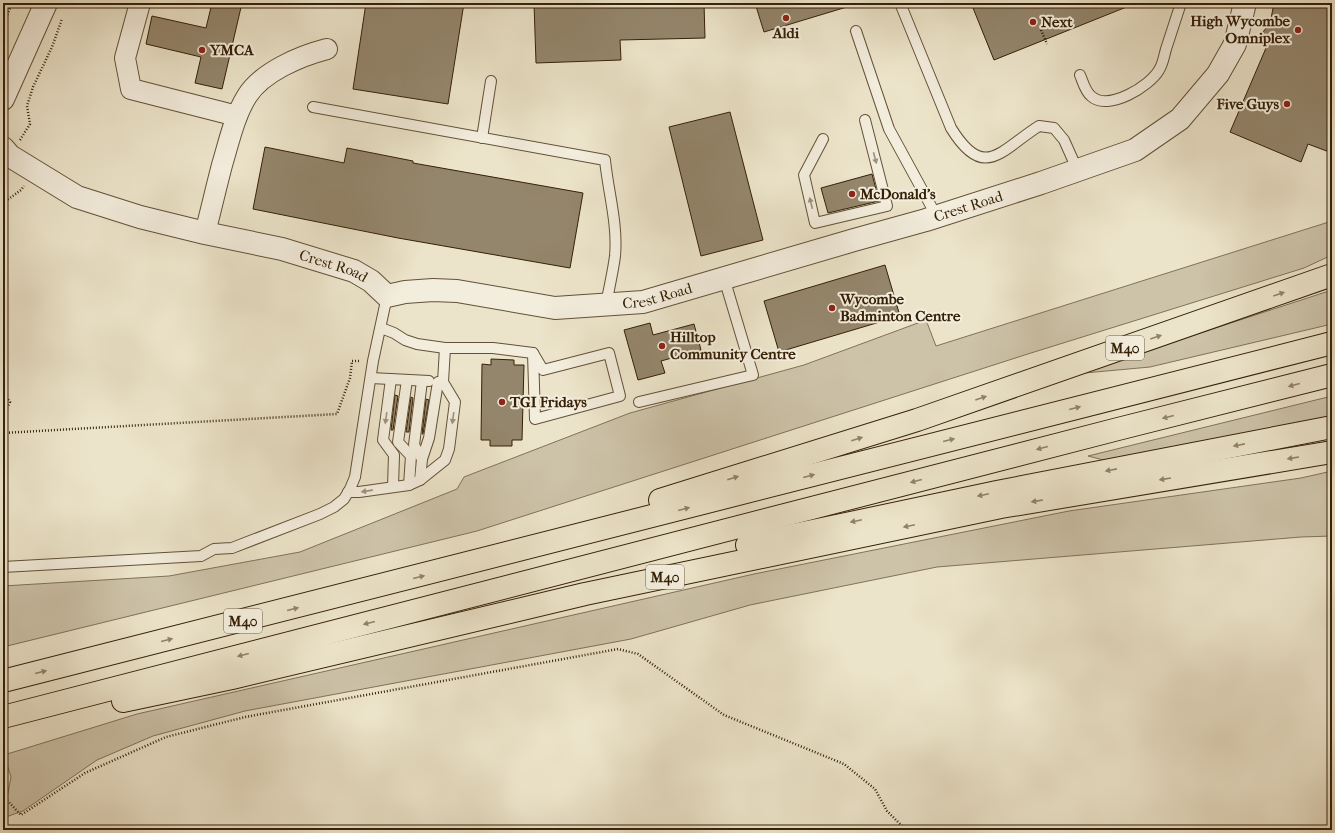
<svg xmlns="http://www.w3.org/2000/svg" width="1335" height="833" font-family="'IM FELL French Canon',serif">
  <style>
    .green { fill: #cdc3a9; stroke: #817258 }
    .building { fill: #94866c; stroke: #352006 }
    .lines { fill: none; stroke-linecap: round; stroke-linejoin: round }
    .service-casing { stroke: #635137; stroke-width: 12 }
    .minor-casing { stroke: #635137; stroke-width: 22 }
    .tertiary-casing { stroke: #635137; stroke-width: 24 }
    .motorway-casing { stroke: #352006; stroke-width: 24 }
    .path { stroke: #352006; stroke-width: 2.5; stroke-dasharray: 1 2; stroke-linecap: butt }
    .service { stroke: #f3eddd; stroke-width: 10 }
    .minor { stroke: #f3eddd; stroke-width: 20 }
    .tertiary { stroke: #f3eddd; stroke-width: 22 }
    .motorway { stroke: #ece4ca; stroke-width: 22 }
    .oneway { fill: #9e917c }
    .oneway2 { fill: #908268 }
    .poi-dot { fill: #8f2418; stroke: #f3eddd; stroke-width: 1.5 }
    .labels { text-anchor: middle; dominant-baseline: central; stroke-width: 4; stroke-linejoin: round; paint-order: stroke }
    .shield { fill: #f3eddd; stroke: #6e5e46; stroke-width: 1 }
    .shield-label { font-size: 14px; font-weight: bold; fill: #352006 }
    .poi-label { font-size: 15px; font-weight: bold; fill: #352006; stroke: #f3eddd; text-anchor: start }
    .street-label { font-size: 15px; fill: #352006; stroke: #f3eddd }
  </style>
  <rect width="100%" height="100%" fill="#ece4ca"/>
  <filter id="stains"><feTurbulence type="fractalNoise" baseFrequency=".005" numOctaves="4"/><feColorMatrix values="0 0 0 0 .2 0 0 0 0 .09 0 0 0 0 .02 0 0 0 .5 -.17"/></filter>
  <radialGradient id="worn" r=".72"><stop offset=".6" stop-color="#630" stop-opacity="0"/><stop offset="1" stop-color="#630" stop-opacity=".3"/></radialGradient>
  <g class="green">
    <path d="M1332,221V255L1304,268L1031,353L477,531L3,647V586L169,576L300,552L457,489L464,477L630,413L804,365L926,320L936,346Z"/>
    <path d="M1332,290V324L1150,367L1074,374Z"/>
    <path d="M1332,396V417L1111,462L1088,456Z"/>
    <path d="M1332,471V536L1301,537L937,567L750,605L631,639L245,711L153,736L97,760L23,811L3,818L11,777L4,755L137,714L754,574L1069,511L1301,478Z"/>
  </g>
  <g class="building">
    <path d="M212,3H242L222,89L195,83L201,57L146,44L152,16L206,28Z"/>
    <path d="M366,3H464L448,104L353,89Z"/>
    <path d="M534,3H704L705,38L620,40L621,60L536,63Z"/>
    <path d="M755,3H850V6L764,32Z"/>
    <path d="M971,3H1134V4L994,60Z"/>
    <path d="M1274,3H1332V153L1308,144L1301,162L1230,132L1266,48L1261,34L1270,24Z"/>
    <path d="M730,112L763,240L701,256L669,127Z"/>
    <path d="M265,147L344,163L347,148L413,161V163L583,193L570,268L398,238L253,209Z"/>
    <path d="M872,174L879,201L828,213L821,188Z"/>
    <path d="M885,265L900,316L779,352L764,301Z"/>
    <path d="M650,323L653,335L694,324L701,350L661,361L665,373L638,380L624,330Z"/>
    <path d="M491,359L514,360V365H524L522,440H512V446H490V440H481L482,364L491,365Z"/>
    <path d="M395,395L398,396L393,430H391Z"/>
    <path d="M411,397L413,398L409,432H406Z"/>
    <path d="M426,399L429,400L423,434H422Z"/>
  </g>
  <g class="lines">
    <g class="service-casing">
      <g id="service">
        <path d="M900,3L951,128C984,182 1001,150 1039,126L1054,128L1064,140L1077,169"/>
        <path d="M856,31L889,129L937,217"/>
        <path d="M1080,75C1083,82 1085,91 1091,96C1108,112 1150,86 1159,70C1163,64 1164,56 1166,49C1171,34 1176,18 1181,3"/>
        <path d="M313,107L605,160C608,191 618,224 615,256C613,272 609,288 606,305"/>
        <path d="M482,138L491,81"/>
        <path d="M823,139L804,175L815,223L887,206L865,120"/>
        <path d="M381,328L394,333L405,340L417,344L445,348H493L533,353"/>
        <path d="M533,353L543,370L609,353L620,396L535,419Z"/>
        <path d="M371,378L429,381"/>
        <path d="M391,379L383,440L394,455L393,487"/>
        <path d="M407,380L398,442L411,456L409,485"/>
        <path d="M639,402L753,375L724,278"/>
        <path d="M422,459L429,438L438,382"/>
        <path d="M420,480L422,459L414,445L422,381"/>
        <path d="M348,492H359L409,485L420,480L445,460L449,449L455,402L443,382L445,348"/>
        <path d="M3,567L201,556L214,549L232,548L320,514L334,507L344,499L350,489L355,477L373,361L387,296"/>
      </g>
    </g>
    <g class="minor-casing">
      <g id="minor">
        <path d="M140,3L125,58L131,89L237,116"/>
        <path d="M205,233C211,210 216,188 222,165C229,142 234,117 247,96C262,72 300,56 327,49"/>
      </g>
    </g>
    <g class="tertiary-casing">
      <g id="tertiary">
        <path d="M3,99L46,3"/>
        <path id="s1" d="M3,148L10,156L77,197L140,217L205,233L282,249L354,271L371,281L387,296L405,292L433,290L457,291L555,308L643,302L854,240L926,220L1041,183L1135,150L1180,119L1218,74L1235,44L1245,3"/>
      </g>
    </g>
    <g class="motorway-casing">
      <g id="motorway">
        <path d="M660,500L917,420L1332,275"/>
        <path d="M747,545L997,492L1332,427"/>
        <path d="M3,681C447,571 889,455 1332,343"/>
        <path d="M123,701L232,678L585,594L1001,507L1332,452"/>
        <path d="M3,717L1118,429L1332,375"/>
      </g>
    </g>
    <g class="path">
      <path d="M3,26L12,3"/>
      <path d="M1041,30L1047,44"/>
      <path d="M20,140L30,124L27,106L33,87L52,47L62,19"/>
      <path d="M3,203L21,190L24,186"/>
      <path d="M3,392L10,402L3,416"/>
      <path d="M3,433L337,414L350,378L352,361H359"/>
      <path d="M3,796L21,815L85,773L166,737L245,717L618,649L638,654L724,715L844,764L875,789L887,811L906,830"/>
    </g>
    <use href="#service" class="service"/>
    <use href="#minor" class="minor"/>
    <use href="#tertiary" class="tertiary"/>
    <use href="#motorway" class="motorway"/>
  </g>
  <defs><path id="oneway-solid" d="M-6-.8H1V-3.2L6.5 0L1 3.2V.8H-6Z"/></defs>
  <g class="oneway">
    <use href="#oneway-solid" transform="translate(875 158) rotate(75)"/>
    <use href="#oneway-solid" transform="translate(811 203) rotate(-104)"/>
    <use href="#oneway-solid" transform="translate(386 418) rotate(98)"/>
    <use href="#oneway-solid" transform="translate(453 418) rotate(98)"/>
    <use href="#oneway-solid" transform="translate(367 491) rotate(172)"/>
  </g>
  <g class="oneway2">
    <use href="#oneway-solid" transform="translate(1279 294) rotate(-19)"/>
    <use href="#oneway-solid" transform="translate(1156 337) rotate(-19)"/>
    <use href="#oneway-solid" transform="translate(1294 385) rotate(165)"/>
    <use href="#oneway-solid" transform="translate(981 398) rotate(-19)"/>
    <use href="#oneway-solid" transform="translate(1075 408) rotate(-14)"/>
    <use href="#oneway-solid" transform="translate(1168 417) rotate(166)"/>
    <use href="#oneway-solid" transform="translate(857 439) rotate(-17)"/>
    <use href="#oneway-solid" transform="translate(949 440) rotate(-14)"/>
    <use href="#oneway-solid" transform="translate(1239 445) rotate(169)"/>
    <use href="#oneway-solid" transform="translate(1042 448) rotate(165)"/>
    <use href="#oneway-solid" transform="translate(1293 458) rotate(171)"/>
    <use href="#oneway-solid" transform="translate(1111 470) rotate(169)"/>
    <use href="#oneway-solid" transform="translate(809 476) rotate(-15)"/>
    <use href="#oneway-solid" transform="translate(733 478) rotate(-17)"/>
    <use href="#oneway-solid" transform="translate(1165 479) rotate(171)"/>
    <use href="#oneway-solid" transform="translate(916 481) rotate(165)"/>
    <use href="#oneway-solid" transform="translate(983 495) rotate(168)"/>
    <use href="#oneway-solid" transform="translate(1037 501) rotate(171)"/>
    <use href="#oneway-solid" transform="translate(684 509) rotate(-15)"/>
    <use href="#oneway-solid" transform="translate(856 521) rotate(168)"/>
    <use href="#oneway-solid" transform="translate(909 526) rotate(168)"/>
    <use href="#oneway-solid" transform="translate(419 577) rotate(-14)"/>
    <use href="#oneway-solid" transform="translate(293 609) rotate(-14)"/>
    <use href="#oneway-solid" transform="translate(369 623) rotate(166)"/>
    <use href="#oneway-solid" transform="translate(167 640) rotate(-14)"/>
    <use href="#oneway-solid" transform="translate(243 655) rotate(166)"/>
    <use href="#oneway-solid" transform="translate(41 672) rotate(-14)"/>
  </g>
  <g class="poi-dot">
    <circle cx="786" cy="18" r="4"/>
    <circle cx="1033" cy="22" r="4"/>
    <circle cx="1298" cy="30" r="4"/>
    <circle cx="202" cy="50" r="4"/>
    <circle cx="1287" cy="104" r="4"/>
    <circle cx="852" cy="194" r="4"/>
    <circle cx="832" cy="308" r="4"/>
    <circle cx="662" cy="346" r="4"/>
    <circle cx="502" cy="402" r="4"/>
  </g>
  <g class="labels">
    <g class="shield">
      <rect x="1106" y="336" width="38" height="24" rx="3"/>
      <rect x="646" y="565" width="38" height="24" rx="3"/>
      <rect x="224" y="609" width="38" height="24" rx="3"/>
    </g>
    <g class="shield-label">
      <text x="1125" y="348">M40</text>
      <text x="665" y="577">M40</text>
      <text x="243" y="621">M40</text>
    </g>
    <g class="poi-label">
      <text x="1290" y="21" text-anchor="end">High Wycombe<tspan x="1290" dy="17">Omniplex</tspan></text>
      <text x="1041" y="22">Next</text>
      <text x="786" y="33" text-anchor="middle">Aldi</text>
      <text x="210" y="50">YMCA</text>
      <text x="1279" y="104" text-anchor="end">Five Guys</text>
      <text x="860" y="194">McDonald's</text>
      <text x="840" y="299">Wycombe<tspan x="840" dy="17">Badminton Centre</tspan></text>
      <text x="670" y="337">Hilltop<tspan x="670" dy="17">Community Centre</tspan></text>
      <text x="510" y="402">TGI Fridays</text>
    </g>
    <g class="street-label">
      <text stroke="none"><textPath href="#s1" startOffset="1015">Crest Road</textPath></text>
      <text stroke="none"><textPath href="#s1" startOffset="355">Crest Road</textPath></text>
      <text stroke="none"><textPath href="#s1" startOffset="691">Crest Road</textPath></text>
    </g>
  </g>
  <rect width="1335" height="833" fill="none" stroke="#ece4ca" stroke-width="16"/>
  <rect x="4" y="4" width="1327" height="825" fill="none" stroke="#352006" stroke-width="2"/>
  <rect x="8" y="8" width="1319" height="817" fill="none" stroke="#352006"/>
  <rect width="100%" height="100%" filter="url(#stains)"/>
  <rect width="100%" height="100%" fill="url(#worn)"/>
</svg>
